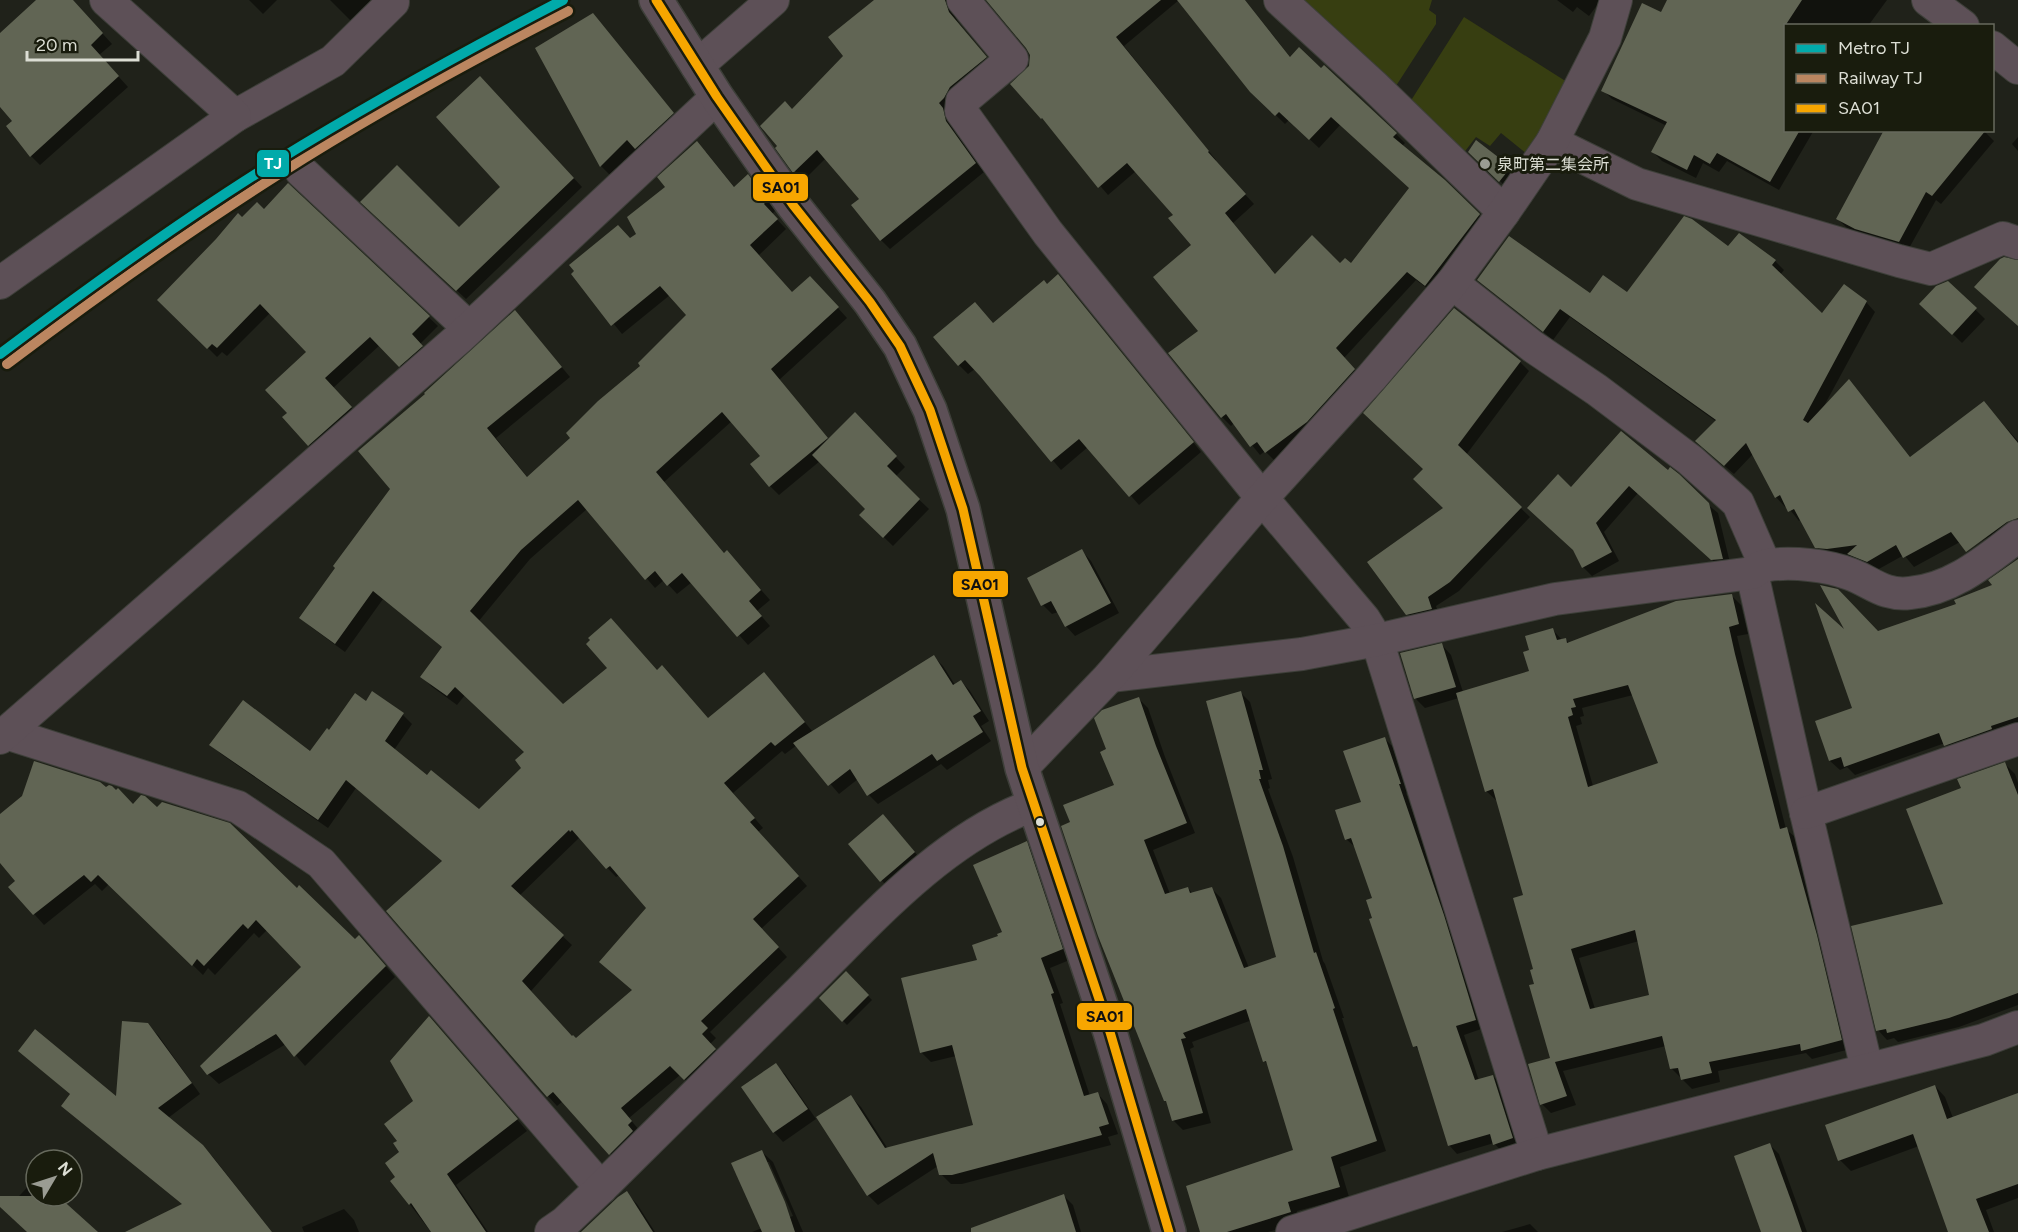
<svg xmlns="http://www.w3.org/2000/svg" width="2018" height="1232" font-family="Figtree,'Noto Sans JP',sans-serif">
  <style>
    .green { fill: #373e11 }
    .shadow { fill: #0007; fill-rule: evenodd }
    .building { fill: #616554; fill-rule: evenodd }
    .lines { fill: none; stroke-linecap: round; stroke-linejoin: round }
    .minor-casing { stroke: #3d3f39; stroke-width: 34 }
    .tertiary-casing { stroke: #3d3f39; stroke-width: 36 }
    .minor { stroke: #5d5057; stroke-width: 32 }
    .tertiary { stroke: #5d5057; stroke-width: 33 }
    .bus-1-casing { stroke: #191c0d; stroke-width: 14 }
    .bus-1 { stroke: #f7a600; stroke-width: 9 }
    .rail-1-casing { stroke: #191c0d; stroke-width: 15 }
    .rail-1 { stroke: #bb8660; stroke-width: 10 }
    .metro-1-casing { stroke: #191c0d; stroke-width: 15 }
    .metro-1 { stroke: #01aaaa; stroke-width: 10 }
    .poi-dot { fill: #9a9c93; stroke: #191c0d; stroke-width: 2 }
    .bus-dot { fill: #dcded4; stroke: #191c0d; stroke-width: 2 }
    .labels { text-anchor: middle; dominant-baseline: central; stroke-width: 6; stroke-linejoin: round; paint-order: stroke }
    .poi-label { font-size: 16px; fill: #dcded4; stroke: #191c0d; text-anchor: start }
    .line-badge { stroke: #191c0d; stroke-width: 2 }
    .badge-label { font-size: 16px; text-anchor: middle; font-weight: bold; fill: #fff }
    .pale-badge-label { font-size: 16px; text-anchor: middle; font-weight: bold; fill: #111 }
  </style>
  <rect width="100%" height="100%" fill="#20221a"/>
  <g class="green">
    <path d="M1296,0H1432L1429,10L1436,15V24L1394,89Z"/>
    <path d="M1464,17L1567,82L1538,138L1527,154L1501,133L1490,146L1476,137L1459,159L1410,102Z"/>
  </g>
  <g class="shadow">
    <path d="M39,0H72L112,44L99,55L128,87L40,165L31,156L14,121L0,105V35Z"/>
    <path d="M249,0H277L263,14Z"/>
    <path d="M330,0H390L360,30Z"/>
    <path d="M876,0H957L954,4V14L958,22L994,66L952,119L955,132L984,172L890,249L881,240L861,199L826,158L803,181L777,148L792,111L845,56Z"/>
    <path d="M988,0H1245L1291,58L1396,134L1405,143L1402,146L1444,181L1488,224L1435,294L1416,280L1344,358L1362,379L1275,461L1265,451L1260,455L1234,423L1231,426L1222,417L1170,353L1200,331L1193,245L1175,215L1136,171L1108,195L1042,118L1030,66L1031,55L1027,47ZM1179,0L1251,91L1285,124L1289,120L1319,148L1340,125L1411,188L1351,265H1340L1276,275L1233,223L1254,204L1215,162L1216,160L1124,46Z"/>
    <path d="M1557,0H1601L1589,16L1577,7L1573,12Z"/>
    <path d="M1669,0H1887L1868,26H1786V130H1814L1779,190L1727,161L1719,172L1703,163L1696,178L1662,161L1653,152L1667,126L1612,99L1603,90L1661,14Z"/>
    <path d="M593,15L682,123L645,158L637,149L610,175L601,166L537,48Z"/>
    <path d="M489,87L582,187L466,299L371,211L459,229L502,187Z"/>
    <path d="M1983,130L1994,141L1941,204L1936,200L1908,250L1866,238L1846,227L1837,218Z"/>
    <path d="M2018,137V151L2012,144Z"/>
    <path d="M1470,151L1510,168L1514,173L1504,185Z"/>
    <path d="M706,152L735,188L748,176L757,185L775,211L772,214L786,229L758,256L793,294L819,287L847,318L779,380L829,440L855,414L905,467L895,477L929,509L893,546L861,515L867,509L820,461L779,495L770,486L762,456L732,421L664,482L725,554L736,562L770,600L757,611L770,626L748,645L692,582L677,594L664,580L655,588L587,509L530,559L478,622L563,706L657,671L709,720L773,684L813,732L934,657L943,666L955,685L961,681L970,691L989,721L981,726L991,741L947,770L941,764L878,804L869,795L858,779L839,794L797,745L785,754L782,751L733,793L763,828L758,832L807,886L761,929L787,957L710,1032L716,1038L710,1044L724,1059L694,1088L680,1075L629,1118L640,1131L619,1163L563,1101L557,1106L548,1096L388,911L443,862L356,788L328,828L221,754L211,745L310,753L329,732L366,703L373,693L403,715L412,724L394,750L427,778L479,811L523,768L526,752L465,695L457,705L431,686L422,676L444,648L383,599L345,652L311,627L301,618L524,322L570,377L496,438L528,478L573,438L689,316L670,295L622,334L573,274L638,234ZM579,838L616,877L620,875L648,908L634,991L577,1040L572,1038L531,991L572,945L519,896Z"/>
    <path d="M288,185L438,326L420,344L431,356L409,375L380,345L333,388L360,417L318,454L309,445L289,413L308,352L270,313L227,356L222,352L217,357L160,300L242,219L264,211Z"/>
    <path d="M1729,248L1775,261L1784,270L1780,275L1822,315L1866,302L1875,312L1824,406L1849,381L1911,458L1984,403L2018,441V513L1992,535L1967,549L1960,542L1914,567L1904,555L1877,570L1858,563L1851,556L1838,558L1826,556L1816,547L1801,519L1799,521L1787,506L1785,507L1776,497L1753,454L1734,474L1707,451L1717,422L1570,317L1553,340L1479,279L1591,295L1628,294Z"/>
    <path d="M1948,283L1985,319L1962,343L1922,304Z"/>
    <path d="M1047,285H1067L1201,452L1139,505L1088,447L1061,470L975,369L968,374L959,365L993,324Z"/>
    <path d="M1520,362L1529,371L1466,455L1530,517L1459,591L1436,606L1440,618L1416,623L1407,614L1445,508L1415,479Z"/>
    <path d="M1668,472L1718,513L1731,567L1721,568L1638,493L1604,532L1619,561L1592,576L1583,567L1571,489Z"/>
    <path d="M1082,551L1091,561L1119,613L1075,636L1066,626L1058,612L1052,614L1043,605Z"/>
    <path d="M2018,560V729L1955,754L1945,743L1855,775L1847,767L1840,770L1830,761L1816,722L1854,709L1848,635L1878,633L1958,605L1994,585Z"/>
    <path d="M1731,595L1741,605L1748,634L1737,636L1744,665L1786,829L1796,838L1850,1049L1812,1059L1806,1053L1718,1071L1720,1082L1692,1089L1671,1068L1666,1046L1563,1071L1576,1105L1551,1113L1542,1104L1552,1059L1536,985L1525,896L1497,800H1496L1486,791L1459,698L1425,708L1416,699L1402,654L1442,645L1451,655L1463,692L1530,672L1531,651L1552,629L1562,640L1565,639L1569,643ZM1633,695L1660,764L1593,786L1576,726L1582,724L1580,717L1584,716L1582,708ZM1639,941L1651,996L1595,1009L1579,958Z"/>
    <path d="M1241,693L1250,702L1272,779L1268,780L1270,788L1268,789L1293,857L1323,961L1325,964L1344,1018H1342L1386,1151L1340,1167L1349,1197L1297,1211L1300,1222L1268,1232H1202L1295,1151L1270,1066L1264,1061L1252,1020L1192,1042L1194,1047L1190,1049L1211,1123L1183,1130L1173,1120L1072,823L1116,786L1108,750L1138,698L1148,708L1165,757L1195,833L1153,850L1170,894L1188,888L1193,894L1211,888L1221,898L1249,968L1278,958Z"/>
    <path d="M1385,739L1393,747L1408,792L1406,793L1452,925L1484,1028L1464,1035L1479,1081L1493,1076L1502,1085L1521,1147L1503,1153L1494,1143L1457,1154L1449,1145L1420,1051L1415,1046L1374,919V899L1355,847L1346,839L1362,803Z"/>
    <path d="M2005,764L2015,774L2018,783V1005L1959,1027L1898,1042L1894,1038L1887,1040L1878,1030L1945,905L1962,788Z"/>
    <path d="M133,806L157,809L297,890L354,941L369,947L395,977L305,1066L286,1044L219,1084L208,1074L303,967L267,930L259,938L254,933L215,975L208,968L203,975L109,884L102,891L95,884L44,925L10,887L17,881L0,861V816Z"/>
    <path d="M892,826L924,863L891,891L850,844Z"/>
    <path d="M1026,843L1036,853L1072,959L1050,968L1063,1003L1060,1004L1090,1096L1097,1093L1107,1104L1118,1134L1108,1137L1111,1145L962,1184H951L941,1174L938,1166L878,1205L868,1195L851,1097L861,1107L888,1149L975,1126L956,1056L931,1062L921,1052L979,961L1004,933Z"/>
    <path d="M846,973L872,1000L847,1025L821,998Z"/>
    <path d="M147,1025L158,1035L200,1094L168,1118L213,1157L272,1232H128L184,1205L71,1095L20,1051L118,1099Z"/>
    <path d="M439,1028L527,1131L456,1185L488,1232H431L392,1181L397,1178L401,1152L399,1141Z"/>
    <path d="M775,1065L785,1074L816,1119L783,1142L774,1132Z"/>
    <path d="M1935,1086L1945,1097L1953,1118L2018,1094V1198L1986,1210L1994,1232H1950L1919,1146L1851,1171L1840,1160Z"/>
    <path d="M1770,1145L1779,1154L1807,1232H1762Z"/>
    <path d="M762,1152L773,1162L803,1232H752L762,1228ZM766,1162H769L793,1216L790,1217Z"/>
    <path d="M36,1178V1196H56L95,1232H28L6,1210Z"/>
    <path d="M626,1193L637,1204L655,1232H593Z"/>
    <path d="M1064,1196L1073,1205L1081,1232H1023Z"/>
    <path d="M344,1209L354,1220L359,1232H304L302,1227Z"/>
    <path d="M1530,1224L1538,1232H1502Z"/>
  </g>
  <g class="building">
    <path d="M36,0H73L103,33L91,45L119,76L30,157L6,126L12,121L0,107V33Z"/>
    <path d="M874,0H945L949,12L987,57L950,87L944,98L939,103L943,108L946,121L976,163L880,241L851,205L859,199L817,150L793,173L775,148L777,146L760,126L785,101L792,109L843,56L828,37Z"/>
    <path d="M986,0H1161L1116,37L1209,151L1208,152L1246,194L1225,213L1275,274L1312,235L1340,263L1345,258L1351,263L1409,188L1331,117L1309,140L1279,112L1275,116L1250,92L1177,0H1245L1290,57L1299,47L1321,68L1324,65L1397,133L1393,137L1445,180L1480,214L1425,286L1407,272L1336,348L1355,369L1307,422L1265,453L1257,442L1250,447L1226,414L1221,418L1168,353L1198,331L1153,277L1191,245L1168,218L1173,215L1127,163L1098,188L1042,118L1041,119L1010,84L1029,66L1030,55L1026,48Z"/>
    <path d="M1667,0H1802L1785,26V130H1800L1770,182L1717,153L1710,164L1694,155L1687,170L1651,152L1667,122L1601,91L1642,3L1661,12Z"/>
    <path d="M593,13L674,113L635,149L627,140L600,167L535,48Z"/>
    <path d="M480,76L574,178L456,291L360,202L397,165L459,227L500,187L436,117Z"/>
    <path d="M1884,130H1986L1932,196L1926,192L1899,242L1855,229L1836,219Z"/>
    <path d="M1476,140L1511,167L1499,182L1468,152Z"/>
    <path d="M697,141L734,187L748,174L767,200L764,204L778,219L750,245L792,292L810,276L839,307L771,369L828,438L769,487L750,464L760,456L722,412L656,472L724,553L727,550L761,590L749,601L762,616L737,637L682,573L667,586L655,571L645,580L578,500L521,550L470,611L563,704L607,668L586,644L590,640L588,638L611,618L657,670L662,665L708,718L764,672L805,722L775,746L771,742L724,783L755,818L750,822L799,876L753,919L779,947L701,1021L708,1028L702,1034L716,1049L684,1080L670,1066L621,1108L632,1121L628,1125L633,1131L609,1155L553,1092L547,1097L386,911L442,861L346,780L318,820L209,745L243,700L310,751L327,728L329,730L355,693L366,701L372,691L404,713L385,741L427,775L431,770L479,809L521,768L515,760L524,752L455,687L447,696L420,677L442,647L373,591L335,644L299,618L335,568L333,566L390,489L358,451L425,394L424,393L515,310L562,367L487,428L527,477L570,438L566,433L598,401L640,366L638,363L686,315L660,286L611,326L571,274L574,271L569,265L618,225L630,238L636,234L627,217L665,187L657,177ZM569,830L570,832L572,830L606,869L610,866L646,908L599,962L632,990L576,1038L573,1035L572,1036L522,981L564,935L511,886Z"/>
    <path d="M288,183L430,316L412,334L423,346L399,367L370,337L325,378L352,407L308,446L282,417L287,413L265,390L306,352L260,304L217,348L212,344L207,349L157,300L216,239L238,213L242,217L257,202L264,209Z"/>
    <path d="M1684,216L1692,219L1728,246L1739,233L1776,260L1772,265L1822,313L1844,284L1867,301L1803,420L1808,423L1849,379L1910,457L1984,401L2018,443V518L2007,522L1966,552L1951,532L1903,558L1896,545L1867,562L1847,554L1857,545L1827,549L1815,548L1794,509L1788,512L1780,495L1775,498L1746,443L1724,466L1695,441L1716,420L1560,309L1543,332L1477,280L1509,236L1590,293L1603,275L1627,292Z"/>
    <path d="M2004,257L2018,260V326L1974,287L2000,259Z"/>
    <path d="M1058,274L1194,442L1129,497L1079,439L1051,462L980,376L965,360L958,366L933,337L975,302L993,323L1044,280L1047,284Z"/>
    <path d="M1948,281L1977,308L1952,335L1919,304L1936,286Z"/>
    <path d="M1454,308L1521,361L1458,445L1522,507L1450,582L1428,597L1432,609L1406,615L1367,562L1443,508L1413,479L1423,469L1363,413Z"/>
    <path d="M855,412L897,456L887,466L920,499L883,538L859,515L865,509L812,455Z"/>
    <path d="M1621,431L1668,470L1670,467L1679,474L1709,503L1723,559L1711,560L1629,486L1596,523L1612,552L1582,568L1573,550L1527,508L1558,474L1571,487Z"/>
    <path d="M1082,549L1111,603L1065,627L1051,601L1041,606L1027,578Z"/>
    <path d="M2018,559V717L1991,726L1992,729L1944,746L1939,733L1844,767L1841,757L1829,761L1815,721L1852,708L1815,603L1844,629L1820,585L1838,589L1878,631L1956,604L1954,600L1992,585L1988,580Z"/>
    <path d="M1732,594L1739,624L1729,627L1735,654L1780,829L1787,827L1817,935L1842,1040L1801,1051L1800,1044L1709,1062L1712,1073L1681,1080L1678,1068L1670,1069L1662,1036L1555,1062L1567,1096L1540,1105L1528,1064L1550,1058L1529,985L1534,984L1530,970L1533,969L1513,898L1523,895L1493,789L1485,792L1456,693L1529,671L1523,652L1529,650L1525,636L1553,628L1557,640L1566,638L1567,643L1676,601ZM1628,685L1658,763L1588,787L1568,717L1573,715L1571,708L1576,707L1573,699ZM1635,930L1649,995L1590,1009L1571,949Z"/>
    <path d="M1442,643L1456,687L1414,699L1400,653Z"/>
    <path d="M934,655L953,685L961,680L981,711L973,716L983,732L937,761L932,754L867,796L850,769L828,786L793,743Z"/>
    <path d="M1241,691L1263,770H1259L1261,779H1259L1283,846L1314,953L1316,952L1335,1008L1333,1009L1377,1141L1331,1157L1340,1187L1288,1202L1291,1212L1227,1232H1200L1186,1186L1293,1150L1266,1061L1263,1062L1246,1009L1183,1033L1186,1038L1181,1039L1203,1113L1172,1121L1166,1101H1164L1098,936L1061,826L1070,822L1063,805L1114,785L1100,752L1106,749L1094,718L1102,710L1139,697L1156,746L1187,823L1144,840L1165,894L1188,887L1190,893L1212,887L1244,968L1276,957L1206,701Z"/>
    <path d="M1385,737L1401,784H1399L1444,915L1476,1020L1456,1026L1475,1080L1493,1075L1513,1138L1493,1145L1490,1134L1448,1146L1417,1046L1413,1047L1369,919L1372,918L1366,900L1372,898L1351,838L1345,840L1335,810L1361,802L1343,751Z"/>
    <path d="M34,761L100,782L106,787L109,785L112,786L116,790L118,788L133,804L141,795L145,796L157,807L162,802L230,823L297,888L299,885L355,939L359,935L386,966L294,1057L276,1034L207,1075L200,1066L301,967L256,920L248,929L243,924L204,966L197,959L192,966L98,875L91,882L84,875L33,915L8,887L15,881L0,863V814L22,796Z"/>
    <path d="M2005,762L2018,795V993L1949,1018L1887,1033L1886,1029L1876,1031L1851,926L1943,904L1906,809L1961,788L1957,779Z"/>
    <path d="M883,814L915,852L880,882L848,844Z"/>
    <path d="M1027,841L1063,949L1041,958L1054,993L1051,994L1084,1096L1098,1092L1109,1124L1099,1127L1102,1135L952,1175H939L933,1153L867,1196L816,1117L851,1095L885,1148L973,1125L952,1045L920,1053L901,978L977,960L972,945L998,936L997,934L1002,932L973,865Z"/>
    <path d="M846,971L869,995L842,1022L819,998Z"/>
    <path d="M429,1016L518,1119L447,1174L486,1232H431L411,1203L409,1205L390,1181L395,1177L385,1163L399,1152L393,1143L397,1141L384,1124L413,1101L390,1061Z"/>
    <path d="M122,1021L148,1023L192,1083L158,1108L203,1145L272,1232H125L182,1204L61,1106L70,1094L18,1051L35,1029L116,1096Z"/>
    <path d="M776,1063L808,1109L773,1133L741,1087Z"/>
    <path d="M1935,1085L1947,1119L2018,1093V1184L1976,1199L1989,1232H1948L1913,1134L1838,1161L1825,1125Z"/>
    <path d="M1770,1143L1792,1203L1802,1232H1761L1734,1156Z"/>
    <path d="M762,1150L785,1202L795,1232H762L731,1163Z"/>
    <path d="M627,1191L653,1232H581L618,1197Z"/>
    <path d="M1064,1194L1076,1232H971V1228Z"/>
    <path d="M0,1196H58L98,1232H27L0,1207Z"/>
  </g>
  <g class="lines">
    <g class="minor-casing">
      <g id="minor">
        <path d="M963,0L1012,59L962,101L961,111L1048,233L1262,498L1364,619L1377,640L1537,1154"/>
        <path d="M1280,0L1373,85L1504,212"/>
        <path d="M1928,0L1963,26"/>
        <path d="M1992,47L2018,68"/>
        <path d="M697,66L773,0"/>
        <path d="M235,116L333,61L393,2"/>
        <path d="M1552,142L1637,184L1899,261L1931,269L2003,238L2018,243"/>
        <path d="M301,171L469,328"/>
        <path d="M0,283L235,116L106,0"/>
        <path d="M1452,283L1532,346L1597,390L1690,460L1738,503L1765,565"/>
        <path d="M1752,573L1806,813L1867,1069"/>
        <path d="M1110,676L1302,654L1377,640L1555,599L1752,573C1757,570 1762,565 1768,565C1793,562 1826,565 1850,574C1872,582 1883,596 1910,593C1953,589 1985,561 2018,536"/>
        <path d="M6,733L238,807L321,863L601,1188"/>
        <path d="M0,738L458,339L717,97"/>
        <path d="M1022,768L1110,676L1262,498L1371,378L1452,283L1504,212L1552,142L1605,38L1616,0"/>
        <path d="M1806,813L2018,739"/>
        <path d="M551,1232L564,1223L601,1188C668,1122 734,1056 801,990C869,922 941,839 1033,805"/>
        <path d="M1292,1232L1537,1154L1984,1040L2018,1027"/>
      </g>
    </g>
    <g class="tertiary-casing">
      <path id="tertiary" d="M656,0L717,97L763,163L793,205L870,302L900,346L930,410L963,509L1022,768L1110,1032L1169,1232"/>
    </g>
    <use href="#minor" class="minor"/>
    <use href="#tertiary" class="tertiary"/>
    <g class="bus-1-casing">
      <path id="bus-1" d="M656,0L717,97L763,163L793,205L870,302L900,346L930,410L963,509L1022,768L1110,1032L1169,1232"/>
    </g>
    <use href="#bus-1" class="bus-1"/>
    <g class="rail-1-casing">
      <path id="rail-1" d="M7,364C96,297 186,233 279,174C373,114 470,61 568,11"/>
    </g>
    <use href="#rail-1" class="rail-1"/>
    <g class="metro-1-casing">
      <path id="metro-1" d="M0,354C89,287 180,221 275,162C369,104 465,51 563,0"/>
    </g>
    <use href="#metro-1" class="metro-1"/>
  </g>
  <circle class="poi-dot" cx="1485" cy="164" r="6"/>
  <circle class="bus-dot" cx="1040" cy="822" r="5"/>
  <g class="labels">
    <g class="poi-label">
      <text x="1497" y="164">泉町第二集会所</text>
    </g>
  </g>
  <g class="line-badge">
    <rect x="256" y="149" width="34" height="29" rx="6" fill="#01aaaa"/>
    <rect x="752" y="173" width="57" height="29" rx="6" fill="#f7a600"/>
    <rect x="952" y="570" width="57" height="28" rx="6" fill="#f7a600"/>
    <rect x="1076" y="1002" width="57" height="29" rx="6" fill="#f7a600"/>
  </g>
  <g class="badge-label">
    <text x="273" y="169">TJ</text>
  </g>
  <g class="pale-badge-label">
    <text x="781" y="193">SA01</text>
    <text x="980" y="590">SA01</text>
    <text x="1105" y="1022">SA01</text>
  </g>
  <rect x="1784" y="24" width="210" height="108" fill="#191c0d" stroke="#676a5d" stroke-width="1.5"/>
  <rect x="1796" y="44" width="30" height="9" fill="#01aaaa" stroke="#676a5d" stroke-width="1.5"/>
  <text x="1838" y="54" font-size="18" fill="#dcded4">Metro TJ</text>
  <rect x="1796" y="74" width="30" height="9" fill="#bb8660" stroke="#676a5d" stroke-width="1.5"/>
  <text x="1838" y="84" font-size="18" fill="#dcded4">Railway TJ</text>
  <rect x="1796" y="104" width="30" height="9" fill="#f7a600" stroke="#676a5d" stroke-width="1.5"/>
  <text x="1838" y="114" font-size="18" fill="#dcded4">SA01</text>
  <g transform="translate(54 1178) rotate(51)"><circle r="28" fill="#191c0d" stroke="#676a5d" stroke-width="1.5"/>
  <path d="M0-4.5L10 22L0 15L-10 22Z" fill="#9a9c93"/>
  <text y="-9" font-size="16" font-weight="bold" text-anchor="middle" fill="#dcded4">N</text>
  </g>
  <path d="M27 51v9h111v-9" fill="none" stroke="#dcded4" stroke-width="3"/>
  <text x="36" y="51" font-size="18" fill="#dcded4" stroke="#191c0d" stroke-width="4.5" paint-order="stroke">20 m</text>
</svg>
